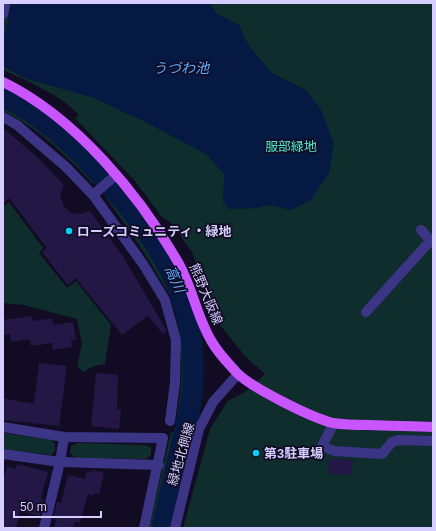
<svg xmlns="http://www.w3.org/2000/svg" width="436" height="531" font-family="Arial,'Noto Sans JP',sans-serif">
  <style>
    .green { fill: #0f2d2d }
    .water { fill: #061942 }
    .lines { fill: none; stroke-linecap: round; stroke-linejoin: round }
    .river { stroke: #061942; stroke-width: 21 }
    .building { fill: #231745 }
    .minor { stroke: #3c3485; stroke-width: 10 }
    .major { stroke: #c955ff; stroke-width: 10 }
    .poi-dot { fill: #00d2f9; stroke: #110c23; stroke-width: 1.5 }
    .labels { text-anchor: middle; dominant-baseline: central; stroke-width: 3.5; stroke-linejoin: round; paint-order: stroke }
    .park-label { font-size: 13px; fill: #52e7ca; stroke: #110c23 }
    .poi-label { font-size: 13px; font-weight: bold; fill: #d6ceff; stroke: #110c23; text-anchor: start }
    .street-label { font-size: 13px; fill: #d6ceff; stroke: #110c23 }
    .water-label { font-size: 14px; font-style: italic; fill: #5caaff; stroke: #110c23 }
  </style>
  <rect width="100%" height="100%" fill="#110c23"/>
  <g class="green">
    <path d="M3,3H433V528H183L210,429L228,401L248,390L265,374L245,356L216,320L192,252L171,223L163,218L135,181L75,118L79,115C61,95 27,81 3,70Z"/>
    <path d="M3,101C42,117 72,148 99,179L93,184C68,157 36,126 3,111Z"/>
    <path d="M110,191C130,217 155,242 169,271C211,357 179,442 158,528H149L171,432H174C183,388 186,344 172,300C169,293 164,286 160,279C144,250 124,223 104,195Z"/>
    <path d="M9,202L43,248L39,253L67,288L76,281L111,325L105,364L94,366L83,372L77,366L82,344L77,319L24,305L3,303V207Z"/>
    <path d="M3,433L51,440L55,444V451L51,455L3,449Z"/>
    <path d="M77,443L146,445L151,448V455L146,459L75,458L70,453L71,446Z"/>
  </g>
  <path class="water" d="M11,3H210L216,13L239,25L249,46L272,73L306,90L321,110L334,143L329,173L311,200L291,210L269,205L256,208L229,209L223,202L224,174L206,154L145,122L94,98L24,78L6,68L3,64V42Z"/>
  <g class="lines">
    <path class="river" d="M3,96C46,116 78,150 109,184C162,244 198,301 193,384C192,405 186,425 181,446C175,473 168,501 162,528"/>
  </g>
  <g class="building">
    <path d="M3,128L36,156L64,185L60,195L64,206L71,213L80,214L90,211L122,255L167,331L163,334L148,316L122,335L76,278L68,285L42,252L47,248L9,198L3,203Z"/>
    <path d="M32,316V321L52,318L53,325L73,322L76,340L71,341L72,347L53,350L52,343L31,346L29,339L11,342L10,334L3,335V320Z"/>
    <path d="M39,363L67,366L59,426L3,420V398L34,404Z"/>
    <path d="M96,373L118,375L117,409H121L119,429L91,426Z"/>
    <path d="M329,458L353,460L351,476L328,473Z"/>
    <path d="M17,464L48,472L41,498L44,499L40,516L20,511L16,528H3V482L7,466L15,469Z"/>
    <path d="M93,470L104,473L99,494L94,493L93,496L88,494L80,523L75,522L73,528H54L56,520L53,519L57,502L61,503L68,475L85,479L87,471L92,472Z"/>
  </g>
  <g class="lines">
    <g class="minor">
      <path d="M3,14L5,3"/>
      <path d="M3,117L17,125L66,167L93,195L143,264L165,300L176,340L175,383L170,421"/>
      <path d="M93,195L116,175"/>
      <path d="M421,230L433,243"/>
      <path d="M366,312L431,240"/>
      <path d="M334,423L322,446L334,451L382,454L392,442L398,440L433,441"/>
      <path d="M3,427L64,437L163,438L144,528"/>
      <path d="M3,454L60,462L159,465"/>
      <path d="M44,528L60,462L64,437"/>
      <path d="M175,528L199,429L213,402L238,374"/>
    </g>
    <path class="major" d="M3,82C75,117 140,195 179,264C193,289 197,318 212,342C218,353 229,364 237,373C252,388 312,418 333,423C345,425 358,425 369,425C391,426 412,426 433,427"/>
  </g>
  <g class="poi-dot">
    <circle cx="69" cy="231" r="4"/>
    <circle cx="256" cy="453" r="4"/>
  </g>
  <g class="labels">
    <g class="park-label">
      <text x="291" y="146">服部緑地</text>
    </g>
    <g class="poi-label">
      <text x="77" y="231">ローズコミュニティ・緑地</text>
      <text x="264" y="453">第3駐車場</text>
    </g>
    <g class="street-label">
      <text transform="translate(206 294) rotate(67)">熊野大阪線</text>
      <text transform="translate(181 454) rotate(-74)">緑地北側線</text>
    </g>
    <g class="water-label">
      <text x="181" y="68">うづわ池</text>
      <text transform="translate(175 279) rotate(66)">高川</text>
    </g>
  </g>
  <rect width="436" height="531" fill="none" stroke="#d6ceff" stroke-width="8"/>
  <path d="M14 511v6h87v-6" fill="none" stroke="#d6ceff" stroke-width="2"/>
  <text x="20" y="511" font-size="12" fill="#d6ceff" stroke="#110c23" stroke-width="3" paint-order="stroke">50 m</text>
</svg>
